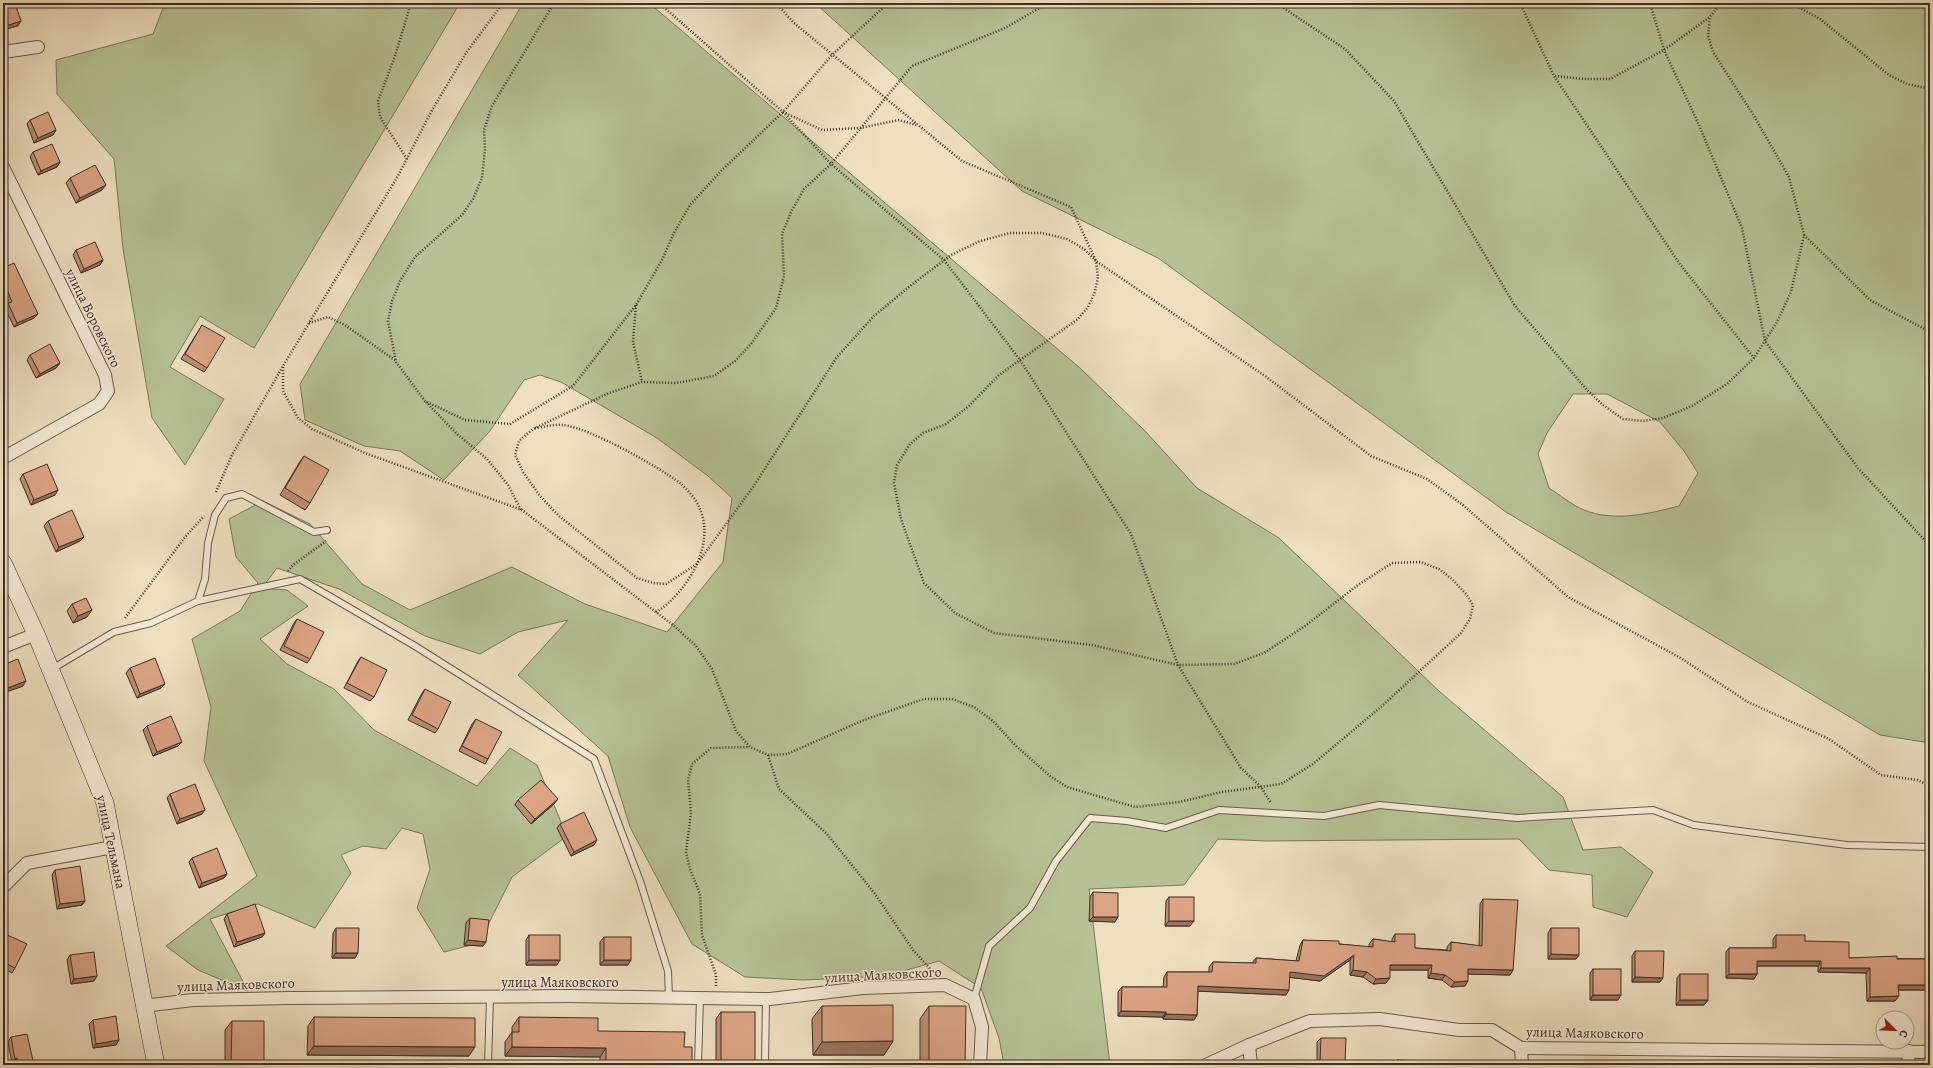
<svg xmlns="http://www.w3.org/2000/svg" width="1933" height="1068" font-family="Alegreya,serif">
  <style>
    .green { fill: #b6c294; stroke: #7a785e; fill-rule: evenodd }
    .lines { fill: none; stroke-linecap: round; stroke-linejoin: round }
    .lane-casing { stroke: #695b4e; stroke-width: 8 }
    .street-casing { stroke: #695b4e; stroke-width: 14 }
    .secondary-casing { stroke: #3d2f28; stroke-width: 18 }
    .path { stroke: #3d2f28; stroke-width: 2.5; stroke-dasharray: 1 2; stroke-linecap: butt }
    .lane { stroke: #f4ead5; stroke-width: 6 }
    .street { stroke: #f4ead5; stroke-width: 12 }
    .secondary { stroke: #f4ead5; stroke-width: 17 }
    .wall { fill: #bd8d72; stroke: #3d2f28 }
    .shaded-wall { fill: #9a735c; stroke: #3d2f28 }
    .building { fill: #dca484; stroke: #3d2f28 }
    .labels { text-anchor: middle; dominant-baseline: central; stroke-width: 3; stroke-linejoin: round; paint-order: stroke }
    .street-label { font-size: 14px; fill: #3d2f28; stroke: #f4ead5 }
  </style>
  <rect width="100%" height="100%" fill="#eedfbf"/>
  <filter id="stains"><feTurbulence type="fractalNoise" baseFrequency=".005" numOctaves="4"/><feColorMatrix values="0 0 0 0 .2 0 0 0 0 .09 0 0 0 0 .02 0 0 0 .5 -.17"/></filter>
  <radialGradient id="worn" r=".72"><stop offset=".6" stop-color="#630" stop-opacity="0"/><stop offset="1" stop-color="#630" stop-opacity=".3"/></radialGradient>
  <g class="green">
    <path d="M165,3H460L254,348L200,316L170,367L224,399L185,465L152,418L123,249L114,159L57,94L56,60L153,34Z"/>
    <path d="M523,3H649L1080,368L1146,432L1197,488L1279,538L1440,692L1563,797L1583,850L1621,847L1653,872L1627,917L1593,907L1592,875L1549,870L1519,839L1267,841L1218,839L1184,885L1089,889L1110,1065H1004L999,1038L981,988L939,961L885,976L803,980L745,977L692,944L630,827L608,756L518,675L568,620L518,632L480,654L425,636L339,589L277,568L262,588L287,590L308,606L260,639L287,664L334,689L374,730L477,786L510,748L537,765L567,836L512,877L479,943L444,952L417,908L430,869L423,834L402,828L386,849L363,846L341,855L351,873L315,928L258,904L210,919L248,991L198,970L166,946L257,876L204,761L211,707L192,639L240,611L258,583L236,557L229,519L263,501L310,524L362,584L410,610L512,567L585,604L667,632L723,562L732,498L708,476L657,438L561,382L540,375L524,380L490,431L444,480L400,451L364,446L305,420L300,384Z"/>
    <path d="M815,3H1930V743L1880,735L1506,512L1158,258L1022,191ZM1573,394H1607L1660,422L1684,451L1698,473L1679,506C1648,514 1614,522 1584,510C1572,505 1560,495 1549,488L1538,454L1547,433Z"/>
  </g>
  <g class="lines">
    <g class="lane-casing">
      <g id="lane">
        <path d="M198,601L205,579L208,543L215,515L226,498L242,494L314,532L327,530"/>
        <path d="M52,669L114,632L151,623L198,601L300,579L415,646L594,759L640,881L668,971L669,998"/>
        <path d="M974,999L989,946L1030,908L1056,861L1090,818L1127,821L1166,828L1219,810L1324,816L1379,805L1517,818L1653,810L1694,825L1847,845L1930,847"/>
        <path d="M488,1065L490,997"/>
        <path d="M698,1065L700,998"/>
        <path d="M765,1065L766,999"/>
      </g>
    </g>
    <g class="street-casing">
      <g id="street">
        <path d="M3,52L38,47"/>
        <path d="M3,167L105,375L108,391L99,404L3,458"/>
        <path d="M3,647L36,634"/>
        <path d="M3,887L27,863L113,847"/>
        <path d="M143,1006L193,1000L290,998L569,996L770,999L863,988L945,985L974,999L982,1027L980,1065"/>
        <path d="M1521,1048L1522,1065"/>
        <path d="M1206,1065L1249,1045"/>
        <path d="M1251,1065L1249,1045L1310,1021L1380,1019L1459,1030H1492L1521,1048L1930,1052"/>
        <path d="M1908,1065L1909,1051"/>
      </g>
    </g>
    <g class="secondary-casing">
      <path id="secondary" d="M3,563L36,634L105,803L156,1065"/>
    </g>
    <g class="path">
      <path d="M503,3L466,53L431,112L398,176L283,366V391L298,418L312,429L365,453L522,510L673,625L696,646L712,669L736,731L750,747L768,755L787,754L864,720L924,699H952L974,707L993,721L1015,745L1050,776L1067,787L1135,807L1179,802L1222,792L1281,784L1313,764L1382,706L1461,633L1470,619L1473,605L1466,594L1452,579L1439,569L1420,562L1392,563L1358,585L1305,626L1264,653L1234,664L1178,665L1092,645L994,633L955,613L924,583L901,519L894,483L897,465L910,444L923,433L946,424L969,406L999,375L1078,319L1088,307L1095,292L1098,277L1096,261L1084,249L1067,239L1042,233H1010L980,241L951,255L910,286L874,316L837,357L753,487L697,564L666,584L653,583L637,578L559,516L540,496L523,472L515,455L519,441L533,429L609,393L642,382L676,383L714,376L735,361L751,344L776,308L784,276L782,234L791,212L804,189L831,164L912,66L1005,28L1048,3"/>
      <path d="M554,3L492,106L484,130L485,150L482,178L473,199L462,215L415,257L400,281L392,301L388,321L396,362L425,401L465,420L510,424L573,386L636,305L662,260L674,233L690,205L721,171L783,112L832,55L888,3"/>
      <path d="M659,3L783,112L822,130L860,128L899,120L916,125"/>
      <path d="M776,3L794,23L962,161L1071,207L1096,261L1265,376L1371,456L1427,479L1463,505L1568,597L1679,657L1748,702L1829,739L1881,775L1917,780L1930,786"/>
      <path d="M1276,3L1345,49L1394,101L1515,306L1588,391L1603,405L1623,419L1643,421L1663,418L1692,406L1727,384L1754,358L1777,322L1791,292L1804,235L1789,177L1754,116L1713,52L1708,36L1710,17"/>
      <path d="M1520,3L1554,76L1679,263L1754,358"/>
      <path d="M1650,3L1664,50L1699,125L1742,228L1765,341L1858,468L1930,546"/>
      <path d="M1791,3L1820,19L1889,75L1907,84L1930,89"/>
      <path d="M1555,76L1584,79H1610L1664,50L1710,17L1721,3"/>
      <path d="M783,112L831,164L944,260L1020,360L1131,534L1178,665L1241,768L1261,787L1271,803"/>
      <path d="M407,159L380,117L378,101L395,56L411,3"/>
      <path d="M1804,235L1870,300L1930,332"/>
      <path d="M636,305L633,342L642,382"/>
      <path d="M309,323L328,317L345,325L396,361"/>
      <path d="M426,402L457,434L487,459L508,485L521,510"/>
      <path d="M535,428C544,427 554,424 563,425C590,428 657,466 680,483C686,488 696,499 699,507C717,544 687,593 655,613"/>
      <path d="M216,492L232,455L283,366"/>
      <path d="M288,571L293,565L326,541"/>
      <path d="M125,618L185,537L204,516"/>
      <path d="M768,755L779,789L827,834L875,894L913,950L933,972"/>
      <path d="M716,986V975L702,935L700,894L690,869L686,852L691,813L688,780L692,764L711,748L749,747"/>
    </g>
    <use href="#lane" class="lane"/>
    <use href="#street" class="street"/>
    <use href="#secondary" class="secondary"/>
  </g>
  <g class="wall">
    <path d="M30,120L56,130L53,135L34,143L27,124Z"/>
    <path d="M33,152L60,162L57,167L38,175L30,157Z"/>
    <path d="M70,178L102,190L76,203L66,183Z"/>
    <path d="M76,250L103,260L100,265L81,273L73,255Z"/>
    <path d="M3,268L34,318L14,327L5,308L8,304L3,292Z"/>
    <path d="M202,325L207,368L204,372L181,359Z"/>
    <path d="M30,355L60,363L56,368L36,378L27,360Z"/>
    <path d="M304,456L310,503L305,510L280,495L299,463Z"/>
    <path d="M23,474L55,495L31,505L20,479Z"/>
    <path d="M48,521L80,541L56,552L44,526Z"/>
    <path d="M72,604L87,617L73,623L67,611Z"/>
    <path d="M297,619L310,659L307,663L280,650L294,623Z"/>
    <path d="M361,657L374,697L370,701L344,688L358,661Z"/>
    <path d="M3,665L23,686L3,693Z"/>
    <path d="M130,668L161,688L137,698L126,673Z"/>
    <path d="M425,689L438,729L435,733L408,720L422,693Z"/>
    <path d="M476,719L488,759L485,764L459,751L472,724Z"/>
    <path d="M147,726L178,746L153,756L143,730Z"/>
    <path d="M170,794L202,814L177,824L167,798Z"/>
    <path d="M518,800L554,804L531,824L515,805Z"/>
    <path d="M560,824L594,845L571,856L557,828Z"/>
    <path d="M192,858L227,874L224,878L199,888L189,862Z"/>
    <path d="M55,870L85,901L82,905L57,909L52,875Z"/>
    <path d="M1093,892L1115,922L1089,921L1090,897Z"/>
    <path d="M1169,897L1190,926H1165L1166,901Z"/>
    <path d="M1483,899L1513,970L1510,975L1468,974L1465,986L1451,987L1442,980L1428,978V970H1390L1386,983L1373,984L1363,977L1350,975V960L1320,981L1289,977L1286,995L1198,991L1197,1015L1194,1020L1163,1019V1017L1118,1016V992L1122,987H1163L1164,977L1167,972H1209V967L1213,962L1252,963L1256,958L1296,961L1300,945L1303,940L1339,944L1369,947V944L1373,939L1392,942V939L1395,934L1415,948L1447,950V947L1451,942L1479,946L1480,904Z"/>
    <path d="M227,914L265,933L262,937L234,947L224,919Z"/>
    <path d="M470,918L483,946L464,945L466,923Z"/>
    <path d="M336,928L355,958H332L333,933Z"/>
    <path d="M1551,928L1579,955L1576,959H1548V933Z"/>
    <path d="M3,933L15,968L12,973L3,968Z"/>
    <path d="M529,935L557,965H526V940Z"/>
    <path d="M1776,935L1805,941L1849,958L1930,959V990H1898L1895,1001H1867L1866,973L1818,972V966H1757V974L1754,979L1726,978V952L1729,948H1773V939Z"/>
    <path d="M604,937L628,965H600V942Z"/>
    <path d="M1635,951L1660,982H1632V956Z"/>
    <path d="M70,955L94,981L71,984L67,960Z"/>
    <path d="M1593,969L1618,1000H1590V973Z"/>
    <path d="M1680,974L1708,1000L1704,1005H1676L1677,978Z"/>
    <path d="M822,1006L893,1041L884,1055H813L812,1019Z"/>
    <path d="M929,1006L965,1065H920V1019Z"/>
    <path d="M721,1012L755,1065H716V1019Z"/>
    <path d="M314,1017L469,1056L307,1055L308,1026Z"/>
    <path d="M519,1017L684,1047L692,1062L690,1065H600V1057L505,1056V1042L512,1032V1027Z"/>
    <path d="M93,1020L119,1040L116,1045L93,1048L89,1024Z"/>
    <path d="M232,1021L264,1065H225V1030Z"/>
    <path d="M11,1037L34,1065H14L13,1063H12L8,1042Z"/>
    <path d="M1321,1038L1343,1065H1317V1042Z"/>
    <path d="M1397,1060L1425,1065H1394Z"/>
  </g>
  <g class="shaded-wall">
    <path d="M21,21L18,26L3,30V27Z"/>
    <path d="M56,130L53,135L34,143L38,138Z"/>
    <path d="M60,162L57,167L38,175L41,171Z"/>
    <path d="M106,185L102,190L76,203L80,198Z"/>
    <path d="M103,260L100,265L81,273L84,269Z"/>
    <path d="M38,314L34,318L14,327L17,323Z"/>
    <path d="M60,363L56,368L36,378L40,374Z"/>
    <path d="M58,490L55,495L31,505L34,500Z"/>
    <path d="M84,537L80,541L56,552L59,547Z"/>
    <path d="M92,610L87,617L73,623L78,616Z"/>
    <path d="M26,681L23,686L3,693V691L5,689Z"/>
    <path d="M165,684L161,688L137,698L140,694Z"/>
    <path d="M182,742L178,746L153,756L157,752Z"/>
    <path d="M558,799L554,804L531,824L535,819Z"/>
    <path d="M205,810L202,814L177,824L180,819Z"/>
    <path d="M597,840L594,845L571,856L574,852Z"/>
    <path d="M227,874L224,878L199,888L202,883Z"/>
    <path d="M85,901L82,905L57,909L60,904Z"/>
    <path d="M1093,917H1118L1115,922L1089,921Z"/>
    <path d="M1169,921H1194L1190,926H1165Z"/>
    <path d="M265,933L262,937L234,947L237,942Z"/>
    <path d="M468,940L486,942L483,946L464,945Z"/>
    <path d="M336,953H358L355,958H332Z"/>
    <path d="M1551,954L1579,955L1576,959H1548Z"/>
    <path d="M1354,955L1350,960L1320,981L1286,977L1290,972Z"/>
    <path d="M529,960H560L557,965H526Z"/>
    <path d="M604,960H631L628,965H600Z"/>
    <path d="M1757,961H1821L1818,966H1754Z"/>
    <path d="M1390,965H1432L1428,970H1386Z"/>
    <path d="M1821,968H1870L1866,973L1818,972Z"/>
    <path d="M1468,969L1513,970L1510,975L1464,974Z"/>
    <path d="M1353,970L1367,972L1363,977L1350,975Z"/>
    <path d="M1431,973L1445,975L1442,980L1428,978Z"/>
    <path d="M1729,974H1757L1754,979L1726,978Z"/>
    <path d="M97,976L94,981L71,984L74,979Z"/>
    <path d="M1635,977L1663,978L1660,982H1632Z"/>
    <path d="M1390,978L1386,983L1373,984L1376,979Z"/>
    <path d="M1468,981L1465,986L1451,987L1455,982Z"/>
    <path d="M1898,985H1930V990H1895Z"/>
    <path d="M1198,986L1289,990L1286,995L1194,991Z"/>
    <path d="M1593,995H1621L1618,1000H1590Z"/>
    <path d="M1899,996L1895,1001H1867L1870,997Z"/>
    <path d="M1680,1000H1708L1704,1005H1676Z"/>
    <path d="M1121,1011L1166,1012L1163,1017L1118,1016Z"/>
    <path d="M1166,1014L1197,1015L1194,1020L1163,1019Z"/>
    <path d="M119,1040L116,1045L93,1048L96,1044Z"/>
    <path d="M893,1041L884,1055H813L822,1042Z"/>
    <path d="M314,1046L475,1047L469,1056L307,1055Z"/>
    <path d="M512,1047L606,1048L600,1057L505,1056Z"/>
    <path d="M17,1058L13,1063H12L15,1059Z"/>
    <path d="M606,1062H692L690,1065H604Z"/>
    <path d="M1320,1062H1345L1343,1065H1318Z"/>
  </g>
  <g class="building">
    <path d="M10,3H15L21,21L3,27V5Z"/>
    <path d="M48,112L56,130L38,138L30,120Z"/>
    <path d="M52,144L60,162L41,171L33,152Z"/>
    <path d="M95,165L106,185L80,198L70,178Z"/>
    <path d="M3,233L6,240L3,241Z"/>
    <path d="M95,242L103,260L84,269L76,250Z"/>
    <path d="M14,263L38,314L17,323L8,303L12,302L3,280V268Z"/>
    <path d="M202,325L225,338L207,368L185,354Z"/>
    <path d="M50,344L60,363L40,374L30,355Z"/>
    <path d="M304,456L329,470L310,503L285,488Z"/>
    <path d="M47,464L58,490L34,500L23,474Z"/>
    <path d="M72,510L84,537L59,547L48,521Z"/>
    <path d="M86,598L92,610L78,616L72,604Z"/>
    <path d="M297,619L324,632L310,659L284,646Z"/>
    <path d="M361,657L387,670L374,697L347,683Z"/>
    <path d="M155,658L165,684L140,694L130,668Z"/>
    <path d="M18,659L26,681L5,689L3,684V665Z"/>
    <path d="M425,689L451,702L438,729L412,715Z"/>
    <path d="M171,716L182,742L157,752L147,726Z"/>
    <path d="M476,719L502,732L488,759L462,746Z"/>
    <path d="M541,780L558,799L535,819L518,800Z"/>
    <path d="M195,784L205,810L180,819L170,794Z"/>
    <path d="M584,812L597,840L574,852L560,824Z"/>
    <path d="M217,848L227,874L202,883L192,858Z"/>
    <path d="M80,866L85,901L60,904L55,870Z"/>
    <path d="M1093,892L1118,893V917H1093Z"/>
    <rect x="1169" y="897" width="25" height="24"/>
    <path d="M1483,899L1518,900L1513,970L1468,969V981L1455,982L1445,975L1431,973L1432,965H1390V978L1376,979L1367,972L1353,970L1354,955L1324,976L1290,972L1289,990L1198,986L1197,1015L1166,1014V1012L1121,1011L1122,987H1167V972H1212L1213,962L1256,963V958L1299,961L1303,940L1339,941V944L1373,947V939L1395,942V934H1415V948L1451,951V942L1482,946Z"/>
    <path d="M255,904L265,933L237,942L227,914Z"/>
    <path d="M470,918L489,920L486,942L468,940Z"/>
    <path d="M336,928H359L358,953H336Z"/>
    <path d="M1551,928H1579V955L1551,954Z"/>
    <path d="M3,933L27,944L15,968L3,962Z"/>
    <rect x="529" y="935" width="31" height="25"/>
    <path d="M1776,935H1805V941L1849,942V958L1897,956V959H1930V985H1898L1899,996L1870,997V968H1821V961H1757V974H1729V948H1776Z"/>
    <rect x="604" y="937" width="27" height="23"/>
    <path d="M1635,951H1664L1663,978L1635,977Z"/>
    <path d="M94,952L97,976L74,979L70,955Z"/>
    <rect x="1593" y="969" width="28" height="26"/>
    <rect x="1680" y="974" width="28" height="26"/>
    <path d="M893,1005V1041L822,1042V1006Z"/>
    <path d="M929,1006H966L965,1065H929Z"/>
    <rect x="721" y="1012" width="34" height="53"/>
    <path d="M116,1016L119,1040L96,1044L93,1020Z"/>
    <path d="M314,1017L475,1018V1047L314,1046Z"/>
    <path d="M519,1017L598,1018V1031L685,1032L684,1047H692V1062H606V1048L512,1047V1032H519Z"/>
    <path d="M232,1021H264V1065H231Z"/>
    <path d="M27,1034L34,1065H18L17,1058L15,1059L11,1037Z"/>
    <path d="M1321,1038H1346L1345,1062H1320Z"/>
    <path d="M1397,1060L1425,1061V1065H1397Z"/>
  </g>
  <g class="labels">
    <g class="street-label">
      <text transform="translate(93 318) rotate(64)">улица Воровского</text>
      <text transform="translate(111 842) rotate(78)">улица Тельмана</text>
      <text transform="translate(883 975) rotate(-3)">улица Маяковского</text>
      <text x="560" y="982">улица Маяковского</text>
      <text transform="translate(236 985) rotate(-2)">улица Маяковского</text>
      <text transform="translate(1585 1033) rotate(1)">улица Маяковского</text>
    </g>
  </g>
  <rect width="1933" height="1068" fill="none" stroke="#eedfbf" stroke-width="16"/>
  <rect x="4" y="4" width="1925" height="1060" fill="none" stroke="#3d2f28" stroke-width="2"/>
  <rect x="8" y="8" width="1917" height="1052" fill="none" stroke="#3d2f28"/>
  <g transform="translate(1895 1030) rotate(114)"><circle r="19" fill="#f4ead5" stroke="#ab9f90"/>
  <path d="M0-3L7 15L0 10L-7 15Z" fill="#8f2418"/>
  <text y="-6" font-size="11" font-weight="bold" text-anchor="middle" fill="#3d2f28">С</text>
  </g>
  <rect width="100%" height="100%" filter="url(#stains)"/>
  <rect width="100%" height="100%" fill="url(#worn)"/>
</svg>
